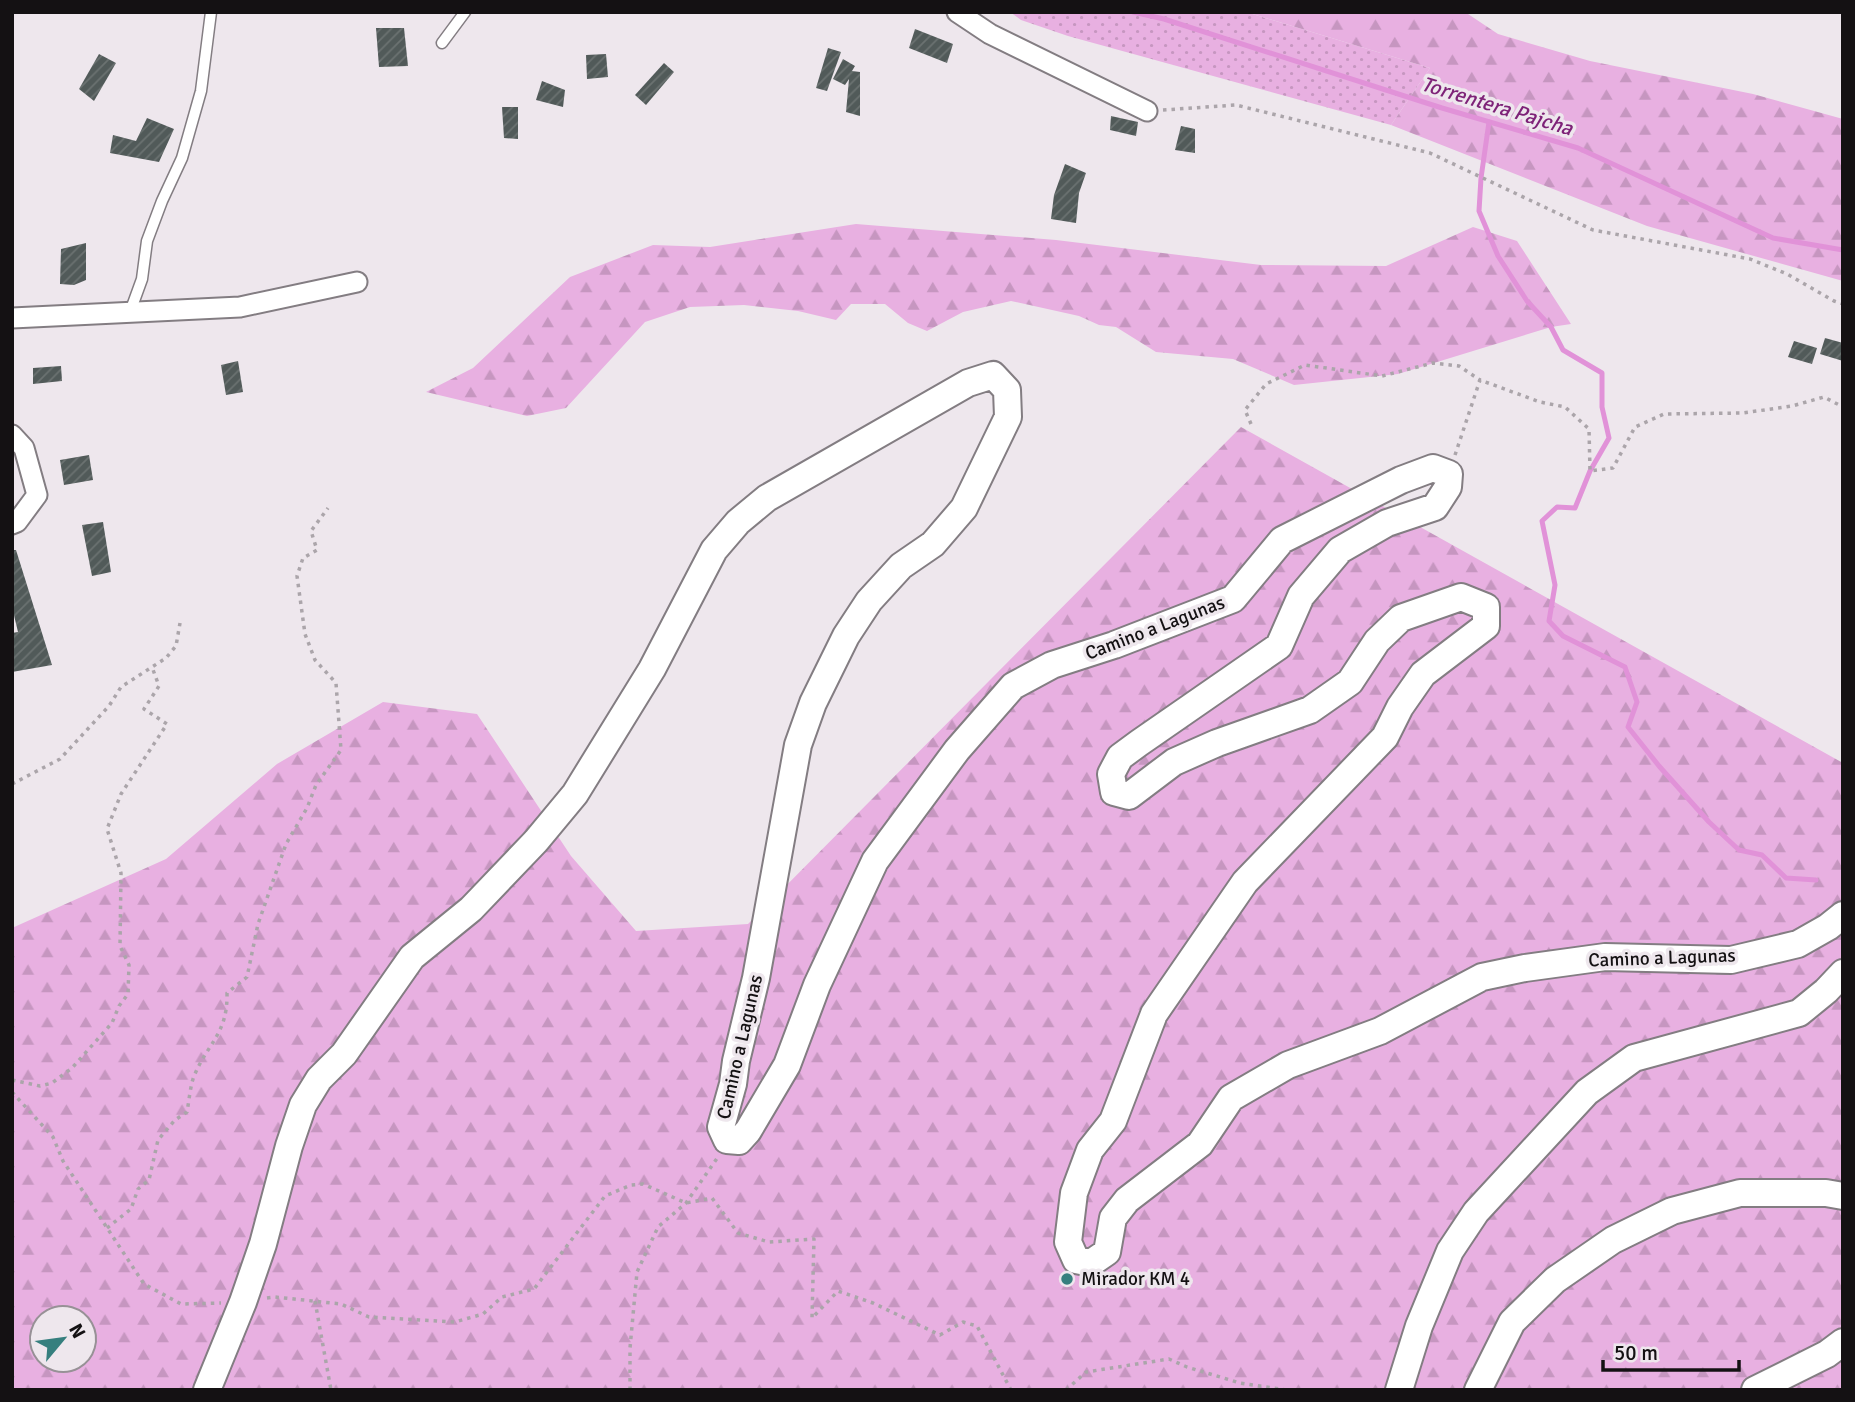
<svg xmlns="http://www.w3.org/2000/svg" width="1855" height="1402" font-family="Signika,sans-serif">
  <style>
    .grass { fill: url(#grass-dots) }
    .forest { fill: url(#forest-firs); fill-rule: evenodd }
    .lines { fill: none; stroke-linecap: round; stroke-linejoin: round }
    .stream { stroke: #e192d8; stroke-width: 5 }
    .building { fill: url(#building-hatch) }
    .lane-casing { stroke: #837d82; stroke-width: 13 }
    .street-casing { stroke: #837d82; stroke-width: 23 }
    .secondary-casing { stroke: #837d82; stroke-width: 30 }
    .path { stroke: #aba5aa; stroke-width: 3.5; stroke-dasharray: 3.5 5; stroke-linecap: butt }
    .lane { stroke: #fff; stroke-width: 10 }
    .street { stroke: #fff; stroke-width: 19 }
    .secondary { stroke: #fff; stroke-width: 26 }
    .poi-dot { fill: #367f7e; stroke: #eee7ed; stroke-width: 2.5 }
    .labels { text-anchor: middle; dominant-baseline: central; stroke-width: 7; stroke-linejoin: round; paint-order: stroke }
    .street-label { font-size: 19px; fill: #141113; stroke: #eee7ed }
    .poi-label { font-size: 19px; fill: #141113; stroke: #eee7ed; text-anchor: start }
    .water-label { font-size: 21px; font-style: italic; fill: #7e2378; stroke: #eee7ed }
  </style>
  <defs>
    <pattern id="grass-dots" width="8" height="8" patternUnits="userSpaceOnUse" patternTransform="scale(1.75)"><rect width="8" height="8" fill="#e8b0e1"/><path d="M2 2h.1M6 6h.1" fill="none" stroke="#c696c0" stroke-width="1.8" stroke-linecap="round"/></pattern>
    <pattern id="forest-firs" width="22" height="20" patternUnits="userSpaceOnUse" patternTransform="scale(1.75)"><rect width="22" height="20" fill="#e8b0e1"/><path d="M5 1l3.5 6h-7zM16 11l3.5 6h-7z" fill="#c696c0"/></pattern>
    <pattern id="building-hatch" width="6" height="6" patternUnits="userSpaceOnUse" patternTransform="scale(1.75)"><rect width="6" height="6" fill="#515a59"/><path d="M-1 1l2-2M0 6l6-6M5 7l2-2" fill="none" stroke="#6b7271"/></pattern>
  </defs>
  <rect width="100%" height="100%" fill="#eee7ed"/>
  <path class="grass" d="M1010,12H1246L1430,68L1391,125L1068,36L1021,20Z"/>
  <g class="forest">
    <path d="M1246,12H1465L1498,34L1590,61L1753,94L1843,119V281L1647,226L1391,125L1430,68Z"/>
    <path d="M856,224L1056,240L1261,265L1386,266L1473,227L1517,241L1571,324L1551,327L1398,374L1294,385L1233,359L1156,352L1116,327L1099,325L1079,316L1011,301L963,312L927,331L908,323L885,304H851L836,320L798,311L744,305L690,307L645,322L566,408L527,416L426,392L473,368L570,277L653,245L710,247Z"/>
    <path d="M1241,427L1843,763V1390H12V928L166,859L277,764L383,702L477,714L571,856L636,931L748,924ZM42,1318H84V1360H42Z"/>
  </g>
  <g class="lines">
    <g class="stream">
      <path d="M1133,12L1164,19L1442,108L1578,148L1773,238L1843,250"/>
      <path d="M1489,122L1481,178L1479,211L1498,256L1527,301L1551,327L1563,350L1602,373V407L1609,438L1590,471L1575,508L1557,507L1542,521L1555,585L1549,621L1563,636L1625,667L1637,702L1628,727L1659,766L1709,822L1739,850L1762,855L1786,878L1816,880"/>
    </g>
  </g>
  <g class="building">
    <path d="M376,28H404L408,66L379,67Z"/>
    <path d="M915,29L953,44L947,63L909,48Z"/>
    <path d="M828,48L841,52L827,91L816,88Z"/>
    <path d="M99,54L116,63L94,101L79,89Z"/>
    <path d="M606,54L608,77L587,79L586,55Z"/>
    <path d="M843,59L855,66L852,71L860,72V116L846,112L849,79L845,85L833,79Z"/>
    <path d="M664,63L674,72L646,105L635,95Z"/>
    <path d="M542,81L565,90L563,107L536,100Z"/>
    <path d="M502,107H518V139L504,138Z"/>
    <path d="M1111,116L1138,122L1136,136L1110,130Z"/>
    <path d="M147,118L174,129L159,162L110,153L113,135L136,141Z"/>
    <path d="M1181,126L1195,129V153L1175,150Z"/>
    <path d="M1065,164L1086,173L1079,193L1076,223L1051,219L1054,195Z"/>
    <path d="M86,243V280L74,285L60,284L61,249Z"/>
    <path d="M1825,338L1843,343V361L1820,354Z"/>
    <path d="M1794,341L1817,348L1812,364L1788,357Z"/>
    <path d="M238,361L243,392L226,395L221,365Z"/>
    <path d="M61,366L62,381L33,384V368Z"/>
    <path d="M89,455L93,480L64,485L60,460Z"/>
    <path d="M103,522L111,572L92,576L82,525Z"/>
    <path d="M12,550H16L52,665L12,672V633L18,632L12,607Z"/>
  </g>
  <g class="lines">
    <g class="lane-casing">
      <g id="lane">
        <path d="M442,43L465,12"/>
        <path d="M130,312L142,279L147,241L162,201L182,158L201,91L211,12"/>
      </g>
    </g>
    <g class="street-casing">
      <g id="street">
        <path d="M957,12L990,34L1147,111"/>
        <path d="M12,318L240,307L357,282"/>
        <path d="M12,435L24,448L37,495L17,522L12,524"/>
      </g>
    </g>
    <g class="secondary-casing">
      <g id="secondary">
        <path d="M207,1390L243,1302L263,1244L289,1146L303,1105L319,1079L344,1054L412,957L471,909L536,841L575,794L652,669L714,550L738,522L767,498L968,383L993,375L1007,390L1008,417L964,508L933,544L901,566L869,601L846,636L813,703L798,745L756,978L736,1061L733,1084L721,1127L727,1140L739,1141L748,1131L787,1065L817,985L875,861L957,750L1013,686L1052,665L1114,645L1233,599L1282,540L1401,480L1433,468L1449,474L1448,487L1435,507L1387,523L1340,550L1301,596L1279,646L1139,743L1120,757L1111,774L1114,792L1129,796L1174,762L1217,743L1310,710L1350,682L1377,641L1401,618L1461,597L1486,607V626L1423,674L1400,707L1385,737L1245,882L1154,1014L1113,1121L1090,1150L1074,1193L1068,1242L1076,1260L1091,1263L1107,1252L1113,1218L1127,1200L1200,1144L1231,1098L1288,1065L1380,1031L1482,977L1525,968L1605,957L1731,960L1798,944L1828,927L1843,915"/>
        <path d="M1399,1390L1419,1326L1450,1251L1476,1212L1587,1092L1634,1058L1799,1013L1826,991L1843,973"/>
        <path d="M1478,1390L1512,1322L1555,1280L1613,1240L1672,1211L1740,1193H1826L1843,1196"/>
        <path d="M1755,1390L1827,1354L1843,1342"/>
      </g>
    </g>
    <g class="path">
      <path d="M1163,110L1236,105L1430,153L1593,230L1750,259L1787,274L1834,301L1843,304"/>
      <path d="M1251,424L1245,410L1266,384L1305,365L1382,376L1433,363L1459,366L1480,380"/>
      <path d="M1455,455L1480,380L1540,402L1565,407L1589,429L1590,471L1613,468L1635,427L1664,414L1743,413L1792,406L1824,397L1843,407"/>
      <path d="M12,784L60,759L109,706L121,687L166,658L176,646L180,623"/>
      <path d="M12,1080L40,1086L52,1083L72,1068L112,1023L119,1006L128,994L129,965L120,946L121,873L107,829L121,794L167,724L144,709L159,686L152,667"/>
      <path d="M12,1092L53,1137L63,1161L144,1284L181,1304L221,1303"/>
      <path d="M107,1228L131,1209L138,1189L149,1180L158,1140L175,1120L187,1112C189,1101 190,1089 193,1079C206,1044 228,1035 227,993L247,977L258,924L286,844L307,808L316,785L341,750L336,683L315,660L305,634L297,576L303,558L317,550L311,531L328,508"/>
      <path d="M267,1298L275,1297L341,1304L369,1317L455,1322L483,1314L502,1297L534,1289L605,1196L631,1185L643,1184L686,1203L712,1198L738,1233L769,1242L814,1239L812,1318L838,1291L873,1303L940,1335L963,1322L977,1326L1011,1390"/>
      <path d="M315,1301L331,1390"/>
      <path d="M630,1390V1348L637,1272L658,1227L686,1203L718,1157"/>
      <path d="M1033,1390H1038"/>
      <path d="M1066,1390L1086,1372L1169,1359L1187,1367L1240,1383L1286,1390"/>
    </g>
    <use href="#lane" class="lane"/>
    <use href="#street" class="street"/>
    <use href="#secondary" class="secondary"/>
  </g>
  <circle class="poi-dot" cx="1067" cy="1279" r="7"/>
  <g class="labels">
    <g class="street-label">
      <text transform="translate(1155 628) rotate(-21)">Camino a Lagunas</text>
      <text transform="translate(1662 958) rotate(-2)">Camino a Lagunas</text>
      <text transform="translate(740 1047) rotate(-77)">Camino a Lagunas</text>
    </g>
    <g class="poi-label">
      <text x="1081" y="1279">Mirador KM 4</text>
    </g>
    <g class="water-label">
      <text transform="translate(1497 106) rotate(17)">Torrentera Pajcha</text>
    </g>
  </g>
  <rect width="1855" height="1402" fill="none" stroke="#141113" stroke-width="28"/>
  <g transform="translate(63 1339) rotate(61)"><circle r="33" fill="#eee7ed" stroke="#979196" stroke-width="2"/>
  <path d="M0-5L12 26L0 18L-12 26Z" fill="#367f7e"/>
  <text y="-10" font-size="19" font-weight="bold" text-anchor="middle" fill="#141113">N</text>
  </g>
  <path d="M1603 1360v10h136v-10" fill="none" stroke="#141113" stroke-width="3.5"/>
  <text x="1614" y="1360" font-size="21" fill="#141113" stroke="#eee7ed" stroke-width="5" paint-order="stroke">50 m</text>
</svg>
